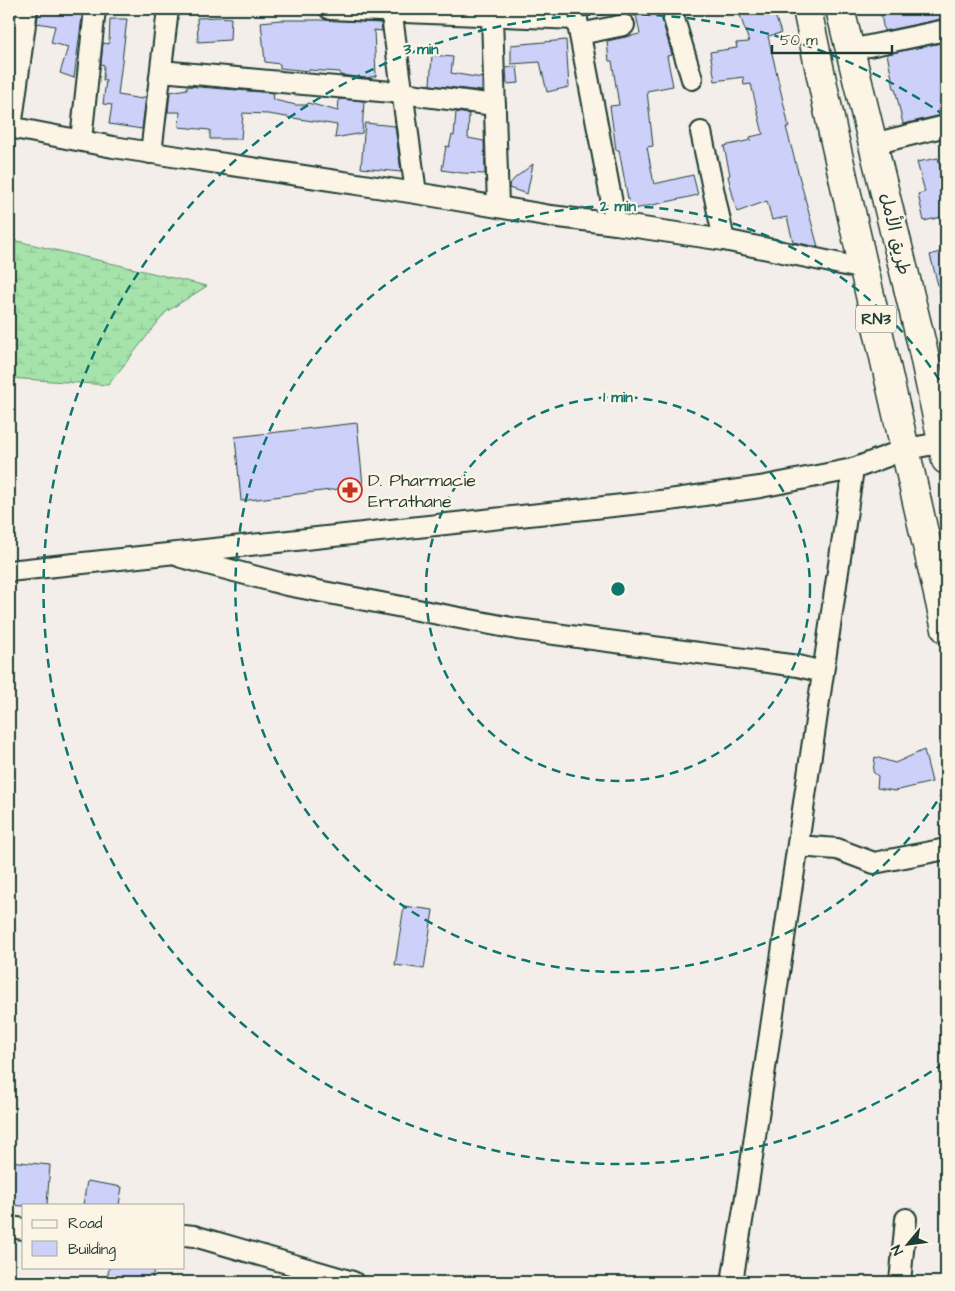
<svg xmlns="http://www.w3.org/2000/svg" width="955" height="1291" font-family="'Architects Daughter','Playpen Sans Arabic',sans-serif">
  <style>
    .wetland { fill: url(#wetland-marsh); stroke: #629070 }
    .building { fill: #cdd1f9; stroke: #1f3d34 }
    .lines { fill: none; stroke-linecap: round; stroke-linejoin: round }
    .minor-casing { stroke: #1f3d34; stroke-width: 24 }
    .highway-casing { stroke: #1f3d34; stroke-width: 31 }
    .minor { stroke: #fcf5e5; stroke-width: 20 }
    .highway { stroke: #fcf5e5; stroke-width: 28 }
    .ring { fill: none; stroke: #0f766e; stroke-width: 2.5; stroke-dasharray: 9 6 }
    .labels { text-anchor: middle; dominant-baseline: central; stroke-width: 4.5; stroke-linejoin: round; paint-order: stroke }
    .shield { fill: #fcf5e5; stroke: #617469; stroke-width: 1 }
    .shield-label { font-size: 16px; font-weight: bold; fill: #1f3d34 }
    .street-label { font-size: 18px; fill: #1f3d34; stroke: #fcf5e5 }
    .poi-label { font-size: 18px; fill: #1f3d34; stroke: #fcf5e5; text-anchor: start }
    .centre { fill: #0f766e; stroke: #fcf5e5; stroke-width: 2.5 }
    .ring-label { font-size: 15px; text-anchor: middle; font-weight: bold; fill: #0f766e; stroke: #fcf5e5; stroke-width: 4.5; stroke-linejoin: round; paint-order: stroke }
  </style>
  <defs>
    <pattern id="wetland-marsh" width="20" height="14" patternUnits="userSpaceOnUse" patternTransform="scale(1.25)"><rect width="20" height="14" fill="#a5e3ab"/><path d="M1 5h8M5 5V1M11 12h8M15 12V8" fill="none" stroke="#8ec494"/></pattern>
  </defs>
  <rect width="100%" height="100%" fill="#f3eee9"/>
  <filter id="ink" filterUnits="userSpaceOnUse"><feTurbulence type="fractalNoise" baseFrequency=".02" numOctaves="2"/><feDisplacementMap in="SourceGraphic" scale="10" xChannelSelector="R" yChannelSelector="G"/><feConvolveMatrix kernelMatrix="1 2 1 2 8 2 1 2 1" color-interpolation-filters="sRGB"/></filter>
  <g filter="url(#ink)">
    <path class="wetland" d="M9,239L207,286L166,312L108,385L9,378Z"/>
    <g class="building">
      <path d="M39,9H83L74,78L60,73L68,47L51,43L55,26L37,23Z"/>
      <path d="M635,9H659L672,55L667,56L673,86L647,91L653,146L647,147L654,184L693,175L698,195L630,210L619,150H616L610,106L619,105L612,61H609L607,41L640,34Z"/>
      <path d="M738,9H773L781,33L768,36L789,127H786L818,247L793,242L787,217L772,220L767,201L737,212L728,176L730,175L724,146L751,140L750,137L763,134L751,84L744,85L743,77L715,81L710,52L737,48L736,43L749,42Z"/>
      <path d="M880,9H946V18L884,31Z"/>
      <path d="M219,17L231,18L230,40L198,42L197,18Z"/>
      <path d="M110,19H127L118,95L142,99V97H146L142,129L109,124L112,105L103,104L106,80H103L104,65L101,64L103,43L109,44Z"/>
      <path d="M281,20H325L381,23L382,31L374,30L376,76L366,78L340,75V72L309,70V71L280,68V64L265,62L261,22Z"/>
      <path d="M566,40L569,87L547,92L540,62L511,64V45Z"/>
      <path d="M946,42V114L903,124L895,88H894L887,54Z"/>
      <path d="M432,55L453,57L451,73L482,78V91L430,85Z"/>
      <path d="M517,66L519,83L507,84L506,68Z"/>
      <path d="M187,86L273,93L274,100L296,105H307L308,103L338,111L339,99L364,101L362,133L335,138L337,125L268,114L243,113L241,139H210V130L179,127L180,112H168L170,92L187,89Z"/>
      <path d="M456,112L469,114L468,138L484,141L485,174L462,173L442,170L446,146L449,147L452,135L454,136Z"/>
      <path d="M365,123L395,126L401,172L361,168Z"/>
      <path d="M938,158L946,192V216L924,221L918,194L925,192L917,162Z"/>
      <path d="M533,164L527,194L509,188V185L515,178Z"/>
      <path d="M946,250V299L942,300L930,255Z"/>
      <path d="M357,423L363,486L241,501L235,437Z"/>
      <path d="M924,750L932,782L895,791L877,788L878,776L873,772L875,757L895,763Z"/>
      <path d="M404,906L433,910L424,969L395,965Z"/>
      <path d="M9,1161L50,1165L47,1205H24V1206L9,1205Z"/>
      <path d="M87,1181L122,1187L119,1205H83Z"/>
      <path d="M109,1267H154L152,1282H107Z"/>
    </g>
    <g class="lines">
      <g class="minor-casing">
        <g id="minor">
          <path d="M330,9L577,19"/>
          <path d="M391,9L416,193"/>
          <path d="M575,9L616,224"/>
          <path d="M671,9L692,79"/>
          <path d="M492,16L498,206"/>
          <path d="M580,34L624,25"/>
          <path d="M850,50L946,30"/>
          <path d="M161,71L402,93L495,105"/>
          <path d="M9,127L113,147L416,193L551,216L616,224L724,240L865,269"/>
          <path d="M11,128L27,9"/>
          <path d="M701,132L724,240"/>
          <path d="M81,140L95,9"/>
          <path d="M873,144L946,126"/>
          <path d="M151,153L168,9"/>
          <path d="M181,557L287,585L517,629L798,666L823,672"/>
          <path d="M9,571L669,500L760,487L853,469L906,449L946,442"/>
          <path d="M798,846L837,849L874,863L946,849"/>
          <path d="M9,1227L24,1229"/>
          <path d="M184,1235L194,1236L353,1282"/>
          <path d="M732,1282L748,1184L853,469"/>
          <path d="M900,1282L906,1219"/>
        </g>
      </g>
      <g class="highway-casing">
        <g id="highway">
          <path d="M807,9L833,133L946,629"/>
          <path d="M840,9L921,341L946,460"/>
        </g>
      </g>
      <use href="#minor" class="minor"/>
      <use href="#highway" class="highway"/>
    </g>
  </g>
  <g class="ring">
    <circle cx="618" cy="589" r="192"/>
    <path d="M945 789A383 383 0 1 1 945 389"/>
    <path d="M944 1063A575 575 0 1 1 944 115"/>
  </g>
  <defs>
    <g id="pharmacy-ring" transform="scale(1.25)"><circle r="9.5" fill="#fcf5e5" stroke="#c8321e" stroke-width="1.5"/><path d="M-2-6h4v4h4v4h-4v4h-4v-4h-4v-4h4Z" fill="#c8321e"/></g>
  </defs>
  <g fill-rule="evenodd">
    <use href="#pharmacy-ring" x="350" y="490"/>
  </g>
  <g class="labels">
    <rect class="shield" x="856" y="305.5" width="40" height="27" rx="4"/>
    <g class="shield-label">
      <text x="876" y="319">RN3</text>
    </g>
    <g class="street-label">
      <text transform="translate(895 234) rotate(77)">طريق الأمل</text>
    </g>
    <g class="poi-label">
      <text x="368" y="480">D. Pharmacie<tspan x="368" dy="21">Errathane</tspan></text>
    </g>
  </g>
  <circle cx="618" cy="589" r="8" class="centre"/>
  <g class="ring-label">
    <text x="421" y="54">3 min</text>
    <text x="618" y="211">2 min</text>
    <text x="618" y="402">1 min</text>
  </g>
  <rect width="955" height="1291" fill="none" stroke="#fcf5e5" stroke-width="30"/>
  <rect x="15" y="15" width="925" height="1261" fill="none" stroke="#1f3d34" stroke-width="2" filter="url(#ink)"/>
  <rect x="22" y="1204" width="162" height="65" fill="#fcf5e5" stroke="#a4ab9e"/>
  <rect x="32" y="1220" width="25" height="8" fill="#fcf5e5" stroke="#a4ab9e"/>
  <text x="68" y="1228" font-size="15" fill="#1f3d34">Road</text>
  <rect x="32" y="1241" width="25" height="15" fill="#cdd1f9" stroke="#a4ab9e"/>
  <text x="68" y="1254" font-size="15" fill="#1f3d34">Building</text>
  <g transform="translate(908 1244) rotate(241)" stroke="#fcf5e5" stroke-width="4" paint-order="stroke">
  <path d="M0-4L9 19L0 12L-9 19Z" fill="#1f3d34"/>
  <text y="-8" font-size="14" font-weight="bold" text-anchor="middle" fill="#1f3d34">N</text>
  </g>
  <path d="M772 45v8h120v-8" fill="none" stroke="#1f3d34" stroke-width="2.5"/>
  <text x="780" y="45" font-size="15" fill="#1f3d34" stroke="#fcf5e5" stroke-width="4" paint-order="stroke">50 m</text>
</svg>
